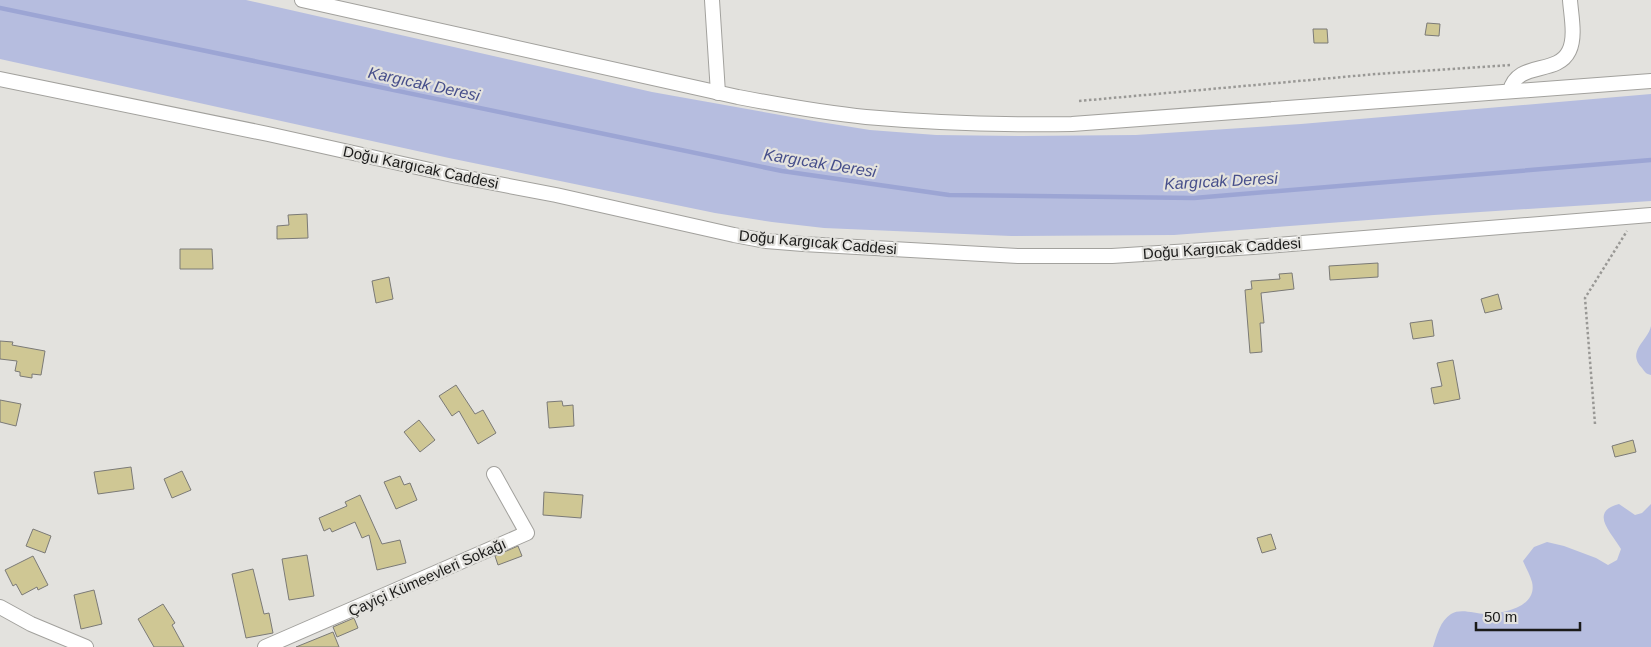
<svg xmlns="http://www.w3.org/2000/svg" width="1651" height="647" font-family="Helvetica,sans-serif">
  <style>
    .green { fill: #b6bddf }
    .lines { fill: none; stroke-linecap: round; stroke-linejoin: round }
    .stream { stroke: #9ca5d4; stroke-width: 4.5 }
    .building { fill: #cfc794; stroke: #7b7a77 }
    .minor-casing { stroke: #a2a19d; stroke-width: 16 }
    .path { stroke: #999895; stroke-width: 2.5; stroke-dasharray: 2.5 2.5; stroke-linecap: butt }
    .minor { stroke: #fff; stroke-width: 14 }
    .labels { text-anchor: middle; dominant-baseline: central; stroke-width: 4.5; stroke-linejoin: round; paint-order: stroke }
    .street-label { font-size: 15px; fill: #1a1a19; stroke: #e3e2de }
    .water-label { font-size: 16px; font-style: italic; fill: #474f8b; stroke: #e3e2de }
  </style>
  <rect width="100%" height="100%" fill="#e3e2de"/>
  <g class="green">
    <path d="M0,0H246L652,92L814,121L870,130L936,135L1022,136L1136,135L1301,124L1651,94V201L1434,215L1174,235L1011,236L824,228L772,222L715,213L449,158L0,59Z"/>
    <path d="M1651,326V375C1646,374 1645,372 1642,368C1626,351 1648,341 1651,326Z"/>
    <path d="M1619,504L1635,515L1642,513L1651,504V647H1433C1437,635 1440,621 1451,614C1461,608 1475,614 1485,614C1503,614 1538,607 1532,582C1530,575 1526,568 1523,561L1534,547L1547,542L1564,546L1596,558L1608,565L1617,560L1621,549C1612,533 1588,512 1619,504Z"/>
  </g>
  <g class="lines">
    <path class="stream" d="M0,8L782,171L949,195L1194,198L1651,160"/>
  </g>
  <g class="building">
    <path d="M1427,23L1440,24L1439,36L1425,35Z"/>
    <path d="M1313,29H1327L1328,43H1314Z"/>
    <path d="M307,214L308,238L277,239V226L289,225L288,215Z"/>
    <path d="M180,249H212L213,269H180Z"/>
    <path d="M1378,263V277L1330,280L1329,266Z"/>
    <path d="M1292,273L1294,289L1261,293L1264,323H1260L1262,352L1250,353L1245,290L1252,289L1251,281L1280,279L1279,274Z"/>
    <path d="M389,277L393,299L376,303L372,281Z"/>
    <path d="M1498,294L1502,309L1485,313L1481,299Z"/>
    <path d="M1432,320L1434,336L1413,339L1410,323Z"/>
    <path d="M0,341L13,342L12,345L45,351L41,375L32,374V378L20,376V372L15,371L17,361L0,359Z"/>
    <path d="M1453,360L1460,399L1434,404L1431,388L1442,386L1437,363Z"/>
    <path d="M456,385L475,414L483,410L496,433L478,444L459,411L452,416L439,396Z"/>
    <path d="M0,400L21,404L16,426L0,422Z"/>
    <path d="M562,401L563,406L573,405L574,426L549,428L547,402Z"/>
    <path d="M419,420L435,440L420,452L404,432Z"/>
    <path d="M1633,440L1636,452L1615,457L1612,446Z"/>
    <path d="M131,467L134,489L98,494L94,472Z"/>
    <path d="M182,471L191,490L172,498L164,479Z"/>
    <path d="M400,476L404,485L410,483L417,500L396,509L384,482Z"/>
    <path d="M544,492L583,495L581,518L543,515Z"/>
    <path d="M360,495L382,544L400,540L406,563L377,570L369,535L362,538L355,522L332,532L330,528L324,531L319,518L347,506L345,502Z"/>
    <path d="M33,529L51,536L45,553L26,546Z"/>
    <path d="M1271,534L1276,549L1262,553L1257,538Z"/>
    <path d="M518,546L522,556L498,565L495,556Z"/>
    <path d="M307,555L314,596L289,600L282,559Z"/>
    <path d="M33,556L48,585L38,590L37,587L22,595L16,584L13,586L5,570Z"/>
    <path d="M253,569L264,614L269,613L273,633L246,638L232,574Z"/>
    <path d="M94,590L102,624L81,629L74,595Z"/>
    <path d="M163,604L175,623L172,625L184,647H154L138,619Z"/>
    <path d="M354,618L358,628L337,637L333,627Z"/>
    <path d="M333,632L339,647H296Z"/>
  </g>
  <g class="lines">
    <g class="minor-casing">
      <g id="minor">
        <path d="M302,0L738,97C780,105 823,113 866,117C934,123 1004,125 1072,124L1651,81"/>
        <path d="M712,0L718,93"/>
        <path d="M0,79L268,134L457,176L556,195L734,235L766,241L803,244L1018,256H1112L1253,247L1651,215"/>
        <path d="M1510,91C1517,60 1557,76 1569,51C1576,37 1571,15 1570,0"/>
        <path d="M0,607L31,624L86,647"/>
        <path d="M265,647L527,533L494,474"/>
      </g>
    </g>
    <g class="path">
      <path d="M1079,101L1376,74L1511,65"/>
      <path d="M1595,424L1585,298L1627,231"/>
    </g>
    <use href="#minor" class="minor"/>
  </g>
  <g class="labels">
    <g class="street-label">
      <text transform="translate(421 167) rotate(12)">Doğu Kargıcak Caddesi</text>
      <text transform="translate(818 242) rotate(5)">Doğu Kargıcak Caddesi</text>
      <text transform="translate(1222 248) rotate(-4)">Doğu Kargıcak Caddesi</text>
      <text transform="translate(427 577) rotate(-24)">Çayiçi Kümeevleri Sokağı</text>
    </g>
    <g class="water-label">
      <text transform="translate(424 84) rotate(12)">Kargıcak Deresi</text>
      <text transform="translate(820 163) rotate(9)">Kargıcak Deresi</text>
      <text transform="translate(1221 181) rotate(-3)">Kargıcak Deresi</text>
    </g>
  </g>
  <path d="M1476 622v8h104v-8" fill="none" stroke="#1a1a19" stroke-width="2.5"/>
  <text x="1484" y="622" font-size="15" fill="#1a1a19" stroke="#e3e2de" stroke-width="4" paint-order="stroke">50 m</text>
</svg>
